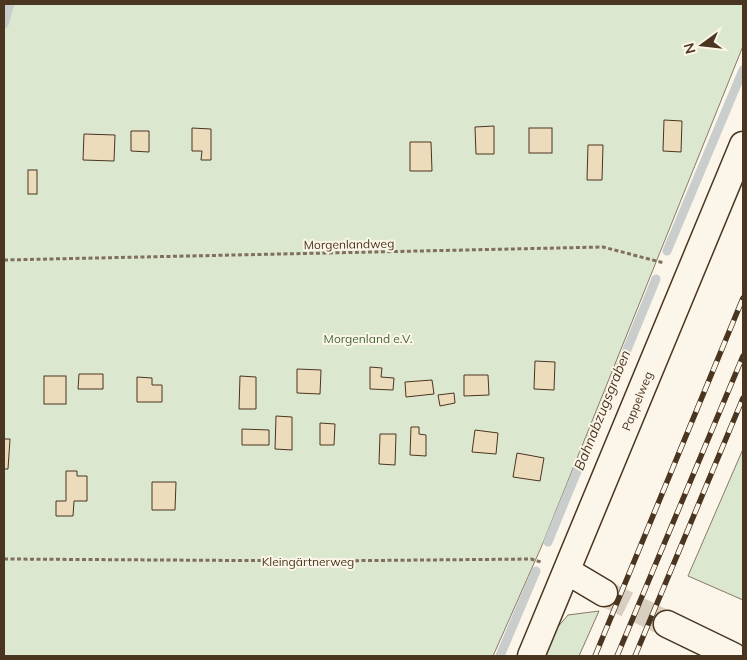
<svg xmlns="http://www.w3.org/2000/svg" width="747" height="660" font-family="Mulish,sans-serif">
  <style>
    .green { fill: #dce7d0; stroke: #887966 }
    .lines { fill: none; stroke-linecap: round; stroke-linejoin: round }
    .stream { stroke: #c9cecd; stroke-width: 9 }
    .building { fill: #ecdcbc; stroke: #4a3520 }
    .minor-tunnel { stroke: #d8cfc1; stroke-width: 26; stroke-dasharray: 26 13; stroke-linecap: butt }
    .minor-casing { stroke: #4a3520; stroke-width: 29 }
    .path { stroke: #7f6f5c; stroke-width: 3; stroke-dasharray: 4 2.5; stroke-linecap: butt }
    .minor { stroke: #fbf6e9; stroke-width: 26 }
    .rail-casing { stroke: #4a3520; stroke-width: 5.5 }
    .rail { stroke: #fbf6e9; stroke-width: 4; stroke-dasharray: 11; stroke-linecap: butt }
    .labels { text-anchor: middle; dominant-baseline: central; stroke-width: 4; stroke-linejoin: round; paint-order: stroke }
    .street-label { font-size: 12px; fill: #4a3520; stroke: #fbf6e9 }
    .park-label { font-size: 12px; fill: #436837; stroke: #fbf6e9 }
    .water-label { font-size: 14px; font-style: italic; fill: #4a3520; stroke: #fbf6e9 }
  </style>
  <rect width="100%" height="100%" fill="#fbf6e9"/>
  <g class="green">
    <path d="M4,4H743V46L543,543L493,656H4Z"/>
    <path d="M743,449V600L688,576Z"/>
    <path d="M599,611L579,656H543L551,635L568,615Z"/>
  </g>
  <g class="lines">
    <g class="stream">
      <path d="M4,24L10,4"/>
      <path d="M667,251L743,70"/>
      <path d="M548,542L656,279"/>
      <path d="M500,656L536,571"/>
    </g>
  </g>
  <g class="building">
    <path d="M664,120L682,121L681,152L663,151Z"/>
    <path d="M494,126V154H476L475,127Z"/>
    <path d="M192,128L211,129V160H201L202,151H192Z"/>
    <rect x="529" y="128" width="23" height="25"/>
    <path d="M131,131H149V152L131,151Z"/>
    <path d="M84,134L115,135L114,161L83,160Z"/>
    <path d="M410,142H431L432,171H410Z"/>
    <path d="M588,145H603L602,180H587Z"/>
    <rect x="28" y="170" width="9" height="24"/>
    <path d="M535,361L555,362L554,390L534,389Z"/>
    <path d="M370,367L382,368L381,377L394,378L393,390L370,389Z"/>
    <path d="M297,369L321,370L320,394L297,393Z"/>
    <path d="M79,374H103V389H78Z"/>
    <path d="M464,375H488L489,395L464,396Z"/>
    <rect x="44" y="376" width="22" height="28"/>
    <path d="M240,376L256,377V409H239Z"/>
    <path d="M137,377L152,378V385H162V402H137Z"/>
    <path d="M432,380L434,394L406,397L405,382Z"/>
    <path d="M454,393L455,403L440,406L438,395Z"/>
    <path d="M276,416L292,417V450L275,449Z"/>
    <path d="M320,423L335,424L334,445H320Z"/>
    <path d="M411,427H419V434L426,435V456L410,455Z"/>
    <path d="M242,429L269,430V445H242Z"/>
    <path d="M475,430L498,433L496,454L472,452Z"/>
    <path d="M380,434H396L395,465L379,464Z"/>
    <path d="M4,439H10L8,469H4Z"/>
    <path d="M517,453L544,458L540,481L513,477Z"/>
    <path d="M66,471H77V476H87V501H74L73,516H56V501H66Z"/>
    <path d="M152,482H176L175,510H152Z"/>
  </g>
  <g class="lines">
    <path class="minor-tunnel" d="M604,593L667,624"/>
    <g class="minor-casing">
      <g id="minor">
        <path d="M567,571L604,593"/>
        <path d="M667,624L733,656"/>
        <path d="M531,656L743,145"/>
      </g>
    </g>
    <g class="path">
      <path d="M4,260L603,247L664,263"/>
      <path d="M4,559L321,561L531,559L541,562"/>
    </g>
    <use href="#minor" class="minor"/>
    <g class="rail-casing">
      <g id="rail">
        <path d="M595,656L743,298"/>
        <path d="M617,656L743,356"/>
        <path d="M635,656L743,398"/>
      </g>
    </g>
    <use href="#rail" class="rail"/>
  </g>
  <g class="labels">
    <g class="street-label">
      <text transform="translate(349 244) rotate(-1)">Morgenlandweg</text>
      <text transform="translate(637 401) rotate(-68)">Pappelweg</text>
      <text x="308" y="561">Kleingärtnerweg</text>
    </g>
    <g class="park-label">
      <text x="368" y="338">Morgenland e.V.</text>
    </g>
    <g class="water-label">
      <text transform="translate(602 410) rotate(-68)">Bahnabzugsgraben</text>
    </g>
  </g>
  <rect width="747" height="660" fill="none" stroke="#4a3520" stroke-width="10"/>
  <g transform="translate(702 45) rotate(255)" stroke="#fbf6e9" stroke-width="4" paint-order="stroke">
  <path d="M0-4L9 19L0 12L-9 19Z" fill="#4a3520"/>
  <text y="-8" font-size="14" font-weight="bold" text-anchor="middle" fill="#4a3520">N</text>
  </g>
</svg>
